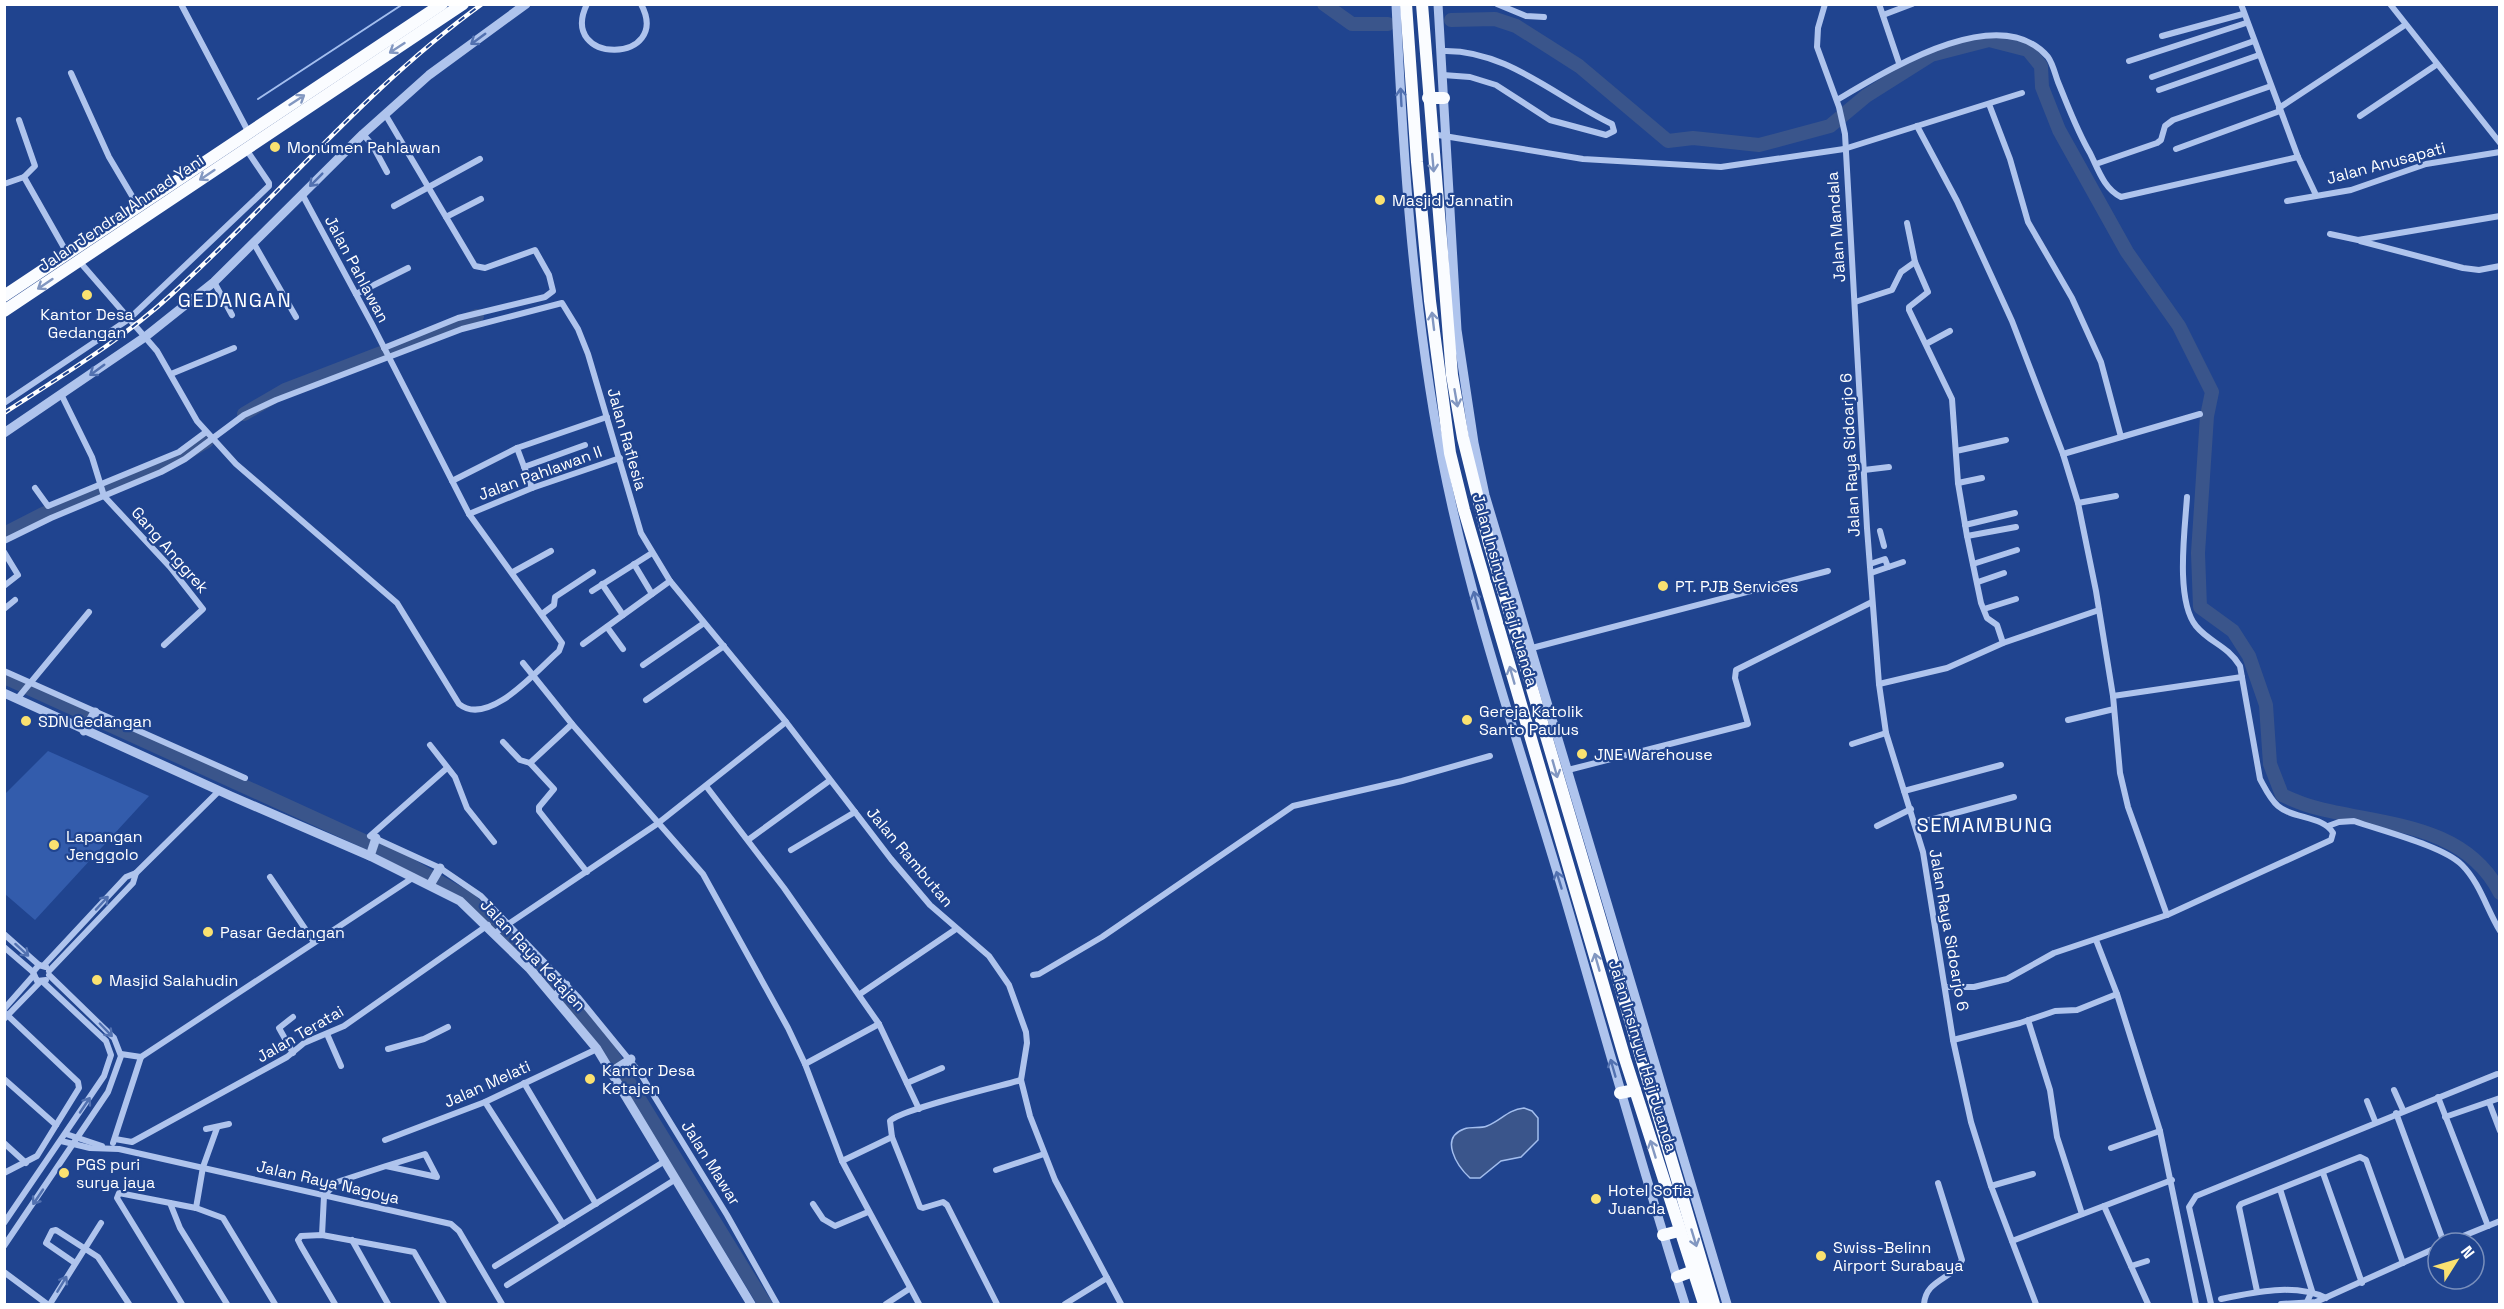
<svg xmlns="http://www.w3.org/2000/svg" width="2504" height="1309" font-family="'Space Grotesk',sans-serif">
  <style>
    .green { fill: #335cac }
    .water { fill: #3a558b; stroke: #a3beee; stroke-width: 1.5 }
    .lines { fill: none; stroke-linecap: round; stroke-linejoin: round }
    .stream { stroke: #a3beee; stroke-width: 2 }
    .river { stroke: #3a558b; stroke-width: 14 }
    .minor { stroke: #afc4ed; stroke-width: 6 }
    .tertiary { stroke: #afc4ed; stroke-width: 9 }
    .trunk { stroke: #fafcff; stroke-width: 12 }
    .rail-casing { stroke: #fff; stroke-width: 4.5 }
    .rail { stroke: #20448f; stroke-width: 2; stroke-dasharray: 7; stroke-linecap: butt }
    .oneway { stroke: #5271b0 }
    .oneway2 { stroke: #8297c1 }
    .poi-dot { fill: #fae170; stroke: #20448f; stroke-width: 2 }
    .labels { text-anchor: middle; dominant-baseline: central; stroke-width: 4.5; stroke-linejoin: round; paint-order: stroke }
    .poi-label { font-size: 16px; fill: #fff; stroke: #20448f; text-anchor: start }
    .street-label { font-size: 16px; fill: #fff; stroke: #20448f }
    .quarter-label { font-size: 20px; letter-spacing: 1.5px; fill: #fff; stroke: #20448f }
  </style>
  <rect width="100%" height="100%" fill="#20448f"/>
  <path class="green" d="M48,751L149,796L35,920L5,894V794Z"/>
  <path class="water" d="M1524,1108L1532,1111L1538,1118V1140L1521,1157L1501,1161L1480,1178H1470C1457,1166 1439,1138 1464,1129C1472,1126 1480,1129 1487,1126C1502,1120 1507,1110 1524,1108Z"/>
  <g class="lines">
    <path class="stream" d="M258,99L403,4"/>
    <g class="river">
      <path d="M1324,4L1352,24H1388"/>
      <path d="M1451,20L1495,19L1516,26L1579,66L1668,141L1693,138L1759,145L1830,126L1866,96L1931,55L1989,40L2028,50L2041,66L2042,87L2059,130L2127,252L2179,326L2212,392L2207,416L2198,553L2200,607L2233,631L2249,656L2266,705L2270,764L2282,795C2293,800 2305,805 2317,808C2381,825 2465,823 2500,893"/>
      <path d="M244,414L285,390L477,316"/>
      <path d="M4,534L43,514L169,463L207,441"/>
      <path d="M4,677L384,850L469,899L565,996L606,1045L765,1304"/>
    </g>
    <g class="minor">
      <path d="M181,4L250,135"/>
      <path d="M587,4C557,66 673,64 641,4"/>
      <path d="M1497,4L1526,16L1544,17"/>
      <path d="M1825,4L1818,28L1817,47L1839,107L1845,134L1867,528L1879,684L1886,733L1923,852L1953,1040L1971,1122L1991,1186L2036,1304"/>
      <path d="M1879,4L1899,63"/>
      <path d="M2241,4L2298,157L2316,195"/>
      <path d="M2390,4L2500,143"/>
      <path d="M1883,15L1912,4"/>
      <path d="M2162,36L2243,14"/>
      <path d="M1441,51C1505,48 1557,98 1612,124L1614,131L1606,135L1550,120L1496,85L1470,77L1443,75"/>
      <path d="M2129,61L2246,23"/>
      <path d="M71,73L109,157L138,206"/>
      <path d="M2152,77L2254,41"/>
      <path d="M2159,90L2259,55"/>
      <path d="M1837,100C1888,70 1999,0 2048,57C2053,64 2055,74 2058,82C2068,106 2077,131 2090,153C2098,169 2104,189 2121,197L2298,157"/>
      <path d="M1989,104L2010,159L2028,222L2072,298L2101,362L2121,437"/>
      <path d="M2279,108L2405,25"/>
      <path d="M2360,116L2436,65"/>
      <path d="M19,120L35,166L24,177"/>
      <path d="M1917,126L1957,201L2012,321L2063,454L2078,503L2096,591L2113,696L2120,773L2128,807L2167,915"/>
      <path d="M363,134L373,146L387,172"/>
      <path d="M1432,134L1583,159L1721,167L1844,149L2022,93"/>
      <path d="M2176,149L2280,111"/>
      <path d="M2096,164L2157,143L2161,140L2165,126L2173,120L2271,86"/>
      <path d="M4,184L24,177L67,253"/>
      <path d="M2287,201L2351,190L2426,164L2500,152"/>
      <path d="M394,206L480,159"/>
      <path d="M446,217L481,199"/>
      <path d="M1907,223L1915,262L1928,292L1909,307V310L1952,399L1958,483L1967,536L1981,603L1987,618L1997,625L2003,643"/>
      <path d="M2330,234L2358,240L2500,216"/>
      <path d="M2360,241L2463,268L2479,270L2500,266"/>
      <path d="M253,242L296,317"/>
      <path d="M79,261L157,351L197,421L236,464L397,603L459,704C489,728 538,669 559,651L562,643L469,514L372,324L302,194"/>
      <path d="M214,282L232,315"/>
      <path d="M356,294L408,268"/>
      <path d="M1855,302L1892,290L1901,272L1915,262"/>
      <path d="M1926,344L1950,331"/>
      <path d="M384,348L458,318L545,297L553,291L549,275L535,250L485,268L475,266L385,114"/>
      <path d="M171,374L234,348"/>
      <path d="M62,396L92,457L104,496L170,567L203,609L164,645"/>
      <path d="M4,403L129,319L269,186V183L246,149"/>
      <path d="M1956,451L2006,440"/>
      <path d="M2063,454L2200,414"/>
      <path d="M524,467L585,445"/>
      <path d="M1864,470L1889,467"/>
      <path d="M452,481L517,448"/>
      <path d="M1958,483L1982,478"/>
      <path d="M35,488L48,506L179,452L206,432"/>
      <path d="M532,488L517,448L607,417"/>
      <path d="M2078,503L2116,496"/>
      <path d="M469,514L532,488L620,458"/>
      <path d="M1965,525L2015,513"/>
      <path d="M1880,531L1884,546"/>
      <path d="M1967,536L2016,527"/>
      <path d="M4,541L51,518L161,472L185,459L244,415L276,400L462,329L562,303L578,329L588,354L641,533L670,581L786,722L891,859L930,905L989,956L1009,985L1026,1032L1027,1043L1021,1080L1030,1116L1055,1180L1121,1304"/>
      <path d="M4,552L18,575L4,586"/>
      <path d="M634,564L652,594"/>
      <path d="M1870,564L1885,559L1888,567"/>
      <path d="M1973,564L2017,550"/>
      <path d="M513,572L551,551"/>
      <path d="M1871,573L1903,562"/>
      <path d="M1978,582L2004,573"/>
      <path d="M602,584L623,615"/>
      <path d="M592,591L652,553"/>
      <path d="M4,609L15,600"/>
      <path d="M1984,609L2016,599"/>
      <path d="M542,614L554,605L555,597L593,572"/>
      <path d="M607,627L623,649"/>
      <path d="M583,644L670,581"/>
      <path d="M1532,648L1828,571"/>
      <path d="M523,663L572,724L703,874L788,1028L805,1064L842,1161L919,1304"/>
      <path d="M643,665L704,623"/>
      <path d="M4,671L245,778"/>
      <path d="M1879,684L1947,668L2003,643L2099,610"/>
      <path d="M2113,696L2242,677"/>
      <path d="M17,699L89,612"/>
      <path d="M646,700L724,646"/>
      <path d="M2068,720L2114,709"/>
      <path d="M503,742L520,760L530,763L554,789L539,807V811L587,872"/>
      <path d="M1852,744L1886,733"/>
      <path d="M430,745L455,777L467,808L494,842"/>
      <path d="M530,763L572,724"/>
      <path d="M447,768L370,836L440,868L481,896L578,997L640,1073L727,1215L777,1304"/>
      <path d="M1568,770L1748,724L1735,678L1736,670L1872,602"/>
      <path d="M706,786L784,888L879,1024L919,1109"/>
      <path d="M1904,791L2001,765"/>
      <path d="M1915,824L2014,797"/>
      <path d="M1877,826L1911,809"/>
      <path d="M2328,826L2339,822L2354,821C2382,831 2443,846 2462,865C2480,883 2487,910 2500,931"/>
      <path d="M748,840L829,781"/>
      <path d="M791,850L855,812"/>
      <path d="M270,877L314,942"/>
      <path d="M495,933L657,824L786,722"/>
      <path d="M4,934L39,965"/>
      <path d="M2096,940L2117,994L2160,1131L2196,1304"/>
      <path d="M4,947L33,972L37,981L46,980"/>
      <path d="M44,965L126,877L136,873L219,791"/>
      <path d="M49,971L133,883L136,873"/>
      <path d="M33,972L39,965L46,967"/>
      <path d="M1033,975L1039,974L1102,937L1293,806L1402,781L1490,756"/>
      <path d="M1946,987H1974L2007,979L2054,953L2167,915L2331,840L2333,833C2324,816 2293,819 2278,806C2270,799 2265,788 2260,779L2240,666C2227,645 2210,643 2196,626C2175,600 2185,529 2187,497"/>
      <path d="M860,994L956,929"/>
      <path d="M553,996L567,984"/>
      <path d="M4,1009L33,976"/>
      <path d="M4,1012L78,1082L79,1088L37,1156L4,1173"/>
      <path d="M293,1017L279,1028L293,1053"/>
      <path d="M4,1019L40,982"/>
      <path d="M2028,1020L2050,1090L2057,1137L2082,1214"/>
      <path d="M327,1034L341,1066"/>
      <path d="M1953,1040L2020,1023L2055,1011L2077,1010L2117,994"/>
      <path d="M388,1049L424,1039L448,1027"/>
      <path d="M121,1054L141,1057"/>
      <path d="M141,1057L414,877"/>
      <path d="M805,1064L879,1024"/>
      <path d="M4,1079L56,1125"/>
      <path d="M524,1083L596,1204"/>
      <path d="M907,1083L942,1068"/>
      <path d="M2394,1090L2403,1110"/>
      <path d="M2438,1097L2488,1226"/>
      <path d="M2367,1101L2375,1121"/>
      <path d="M485,1102L563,1224"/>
      <path d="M2489,1102L2500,1131"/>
      <path d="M2396,1113L2444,1243"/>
      <path d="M2445,1117L2500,1098"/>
      <path d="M206,1129L229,1124"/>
      <path d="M66,1134L102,1146"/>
      <path d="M115,1139L132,1142L287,1057L304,1043L344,1026L488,925"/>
      <path d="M385,1140L485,1102L597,1049"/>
      <path d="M61,1141L90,1148L119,1149L451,1224L459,1231L502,1304"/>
      <path d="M4,1143L26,1163"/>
      <path d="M113,1143L141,1057"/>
      <path d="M2111,1148L2160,1131"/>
      <path d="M842,1161L892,1137"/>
      <path d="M996,1170L1044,1154"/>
      <path d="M2323,1173L2362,1283"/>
      <path d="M1991,1186L2033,1174"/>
      <path d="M2280,1189L2312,1291L2306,1304"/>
      <path d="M170,1203L180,1228L227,1304"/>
      <path d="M813,1204L823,1219L835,1226L868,1212"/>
      <path d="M2104,1206L2148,1304"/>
      <path d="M196,1208L203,1167L217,1128"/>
      <path d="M4,1223L104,1076L111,1055L106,1041L43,982"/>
      <path d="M322,1235L324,1196L337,1182L386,1166L437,1177L425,1154L386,1166"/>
      <path d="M352,1240L388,1304"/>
      <path d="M2012,1241L2172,1180"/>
      <path d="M2446,1243L2500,1221"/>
      <path d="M4,1246L108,1092L121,1056L114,1038L49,975"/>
      <path d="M75,1263L46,1243L52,1231L56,1230L98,1257L129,1304"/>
      <path d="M495,1266L665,1161"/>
      <path d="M2131,1266L2147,1261"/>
      <path d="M4,1272L47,1304"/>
      <path d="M507,1285L676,1179"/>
      <path d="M2257,1291L2239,1207L2241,1204L2360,1157L2366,1160L2403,1263"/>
      <path d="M2221,1299C2254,1292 2295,1283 2326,1298"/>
      <path d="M50,1304L101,1223"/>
      <path d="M182,1304L117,1198L119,1193L196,1208L223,1218L275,1304"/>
      <path d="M335,1304L301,1246L298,1240L301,1236L322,1235L414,1252L444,1304"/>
      <path d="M886,1304L909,1289"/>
      <path d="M997,1304L947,1205L943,1202L923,1208L920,1207L892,1137L890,1121C899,1110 1000,1086 1021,1080"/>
      <path d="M1065,1304L1107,1278"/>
      <path d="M1924,1304C1926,1279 1952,1280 1962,1260L1938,1183"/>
      <path d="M2211,1304L2189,1207L2196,1196L2497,1074"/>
      <path d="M2281,1304L2316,1302L2438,1247"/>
    </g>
    <g class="tertiary">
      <path d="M1396,4C1403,156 1413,309 1442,459C1472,613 1525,761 1569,912C1607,1043 1644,1174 1685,1304"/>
      <path d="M1438,4L1457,330L1474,443L1485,495L1727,1304"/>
      <path d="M4,433L145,337L214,282L363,134L429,75L526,4"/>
      <path d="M4,693L231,796L370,856L460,901L530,969L597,1049L751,1304"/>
      <path d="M84,731L95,712"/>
      <path d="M370,856L376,838"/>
      <path d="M430,885L440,868"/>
      <path d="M611,1072L631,1059"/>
    </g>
    <g class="trunk">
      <path d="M1406,4L1417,162L1430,301L1450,453L1464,510L1625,1059L1704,1304"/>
      <path d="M1422,4L1452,375L1463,438L1489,543L1714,1304"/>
      <path d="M1428,98H1444"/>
      <path d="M4,296L442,4"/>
      <path d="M4,311L463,4"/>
      <path d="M1620,1093L1635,1090"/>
      <path d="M1663,1235L1679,1231"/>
      <path d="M1677,1277L1693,1271"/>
    </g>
    <g class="rail-casing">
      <path id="rail" d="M4,413C61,376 122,340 172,294C276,199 367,87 482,4"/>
    </g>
    <use href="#rail" class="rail"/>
  </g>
  <defs><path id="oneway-shaft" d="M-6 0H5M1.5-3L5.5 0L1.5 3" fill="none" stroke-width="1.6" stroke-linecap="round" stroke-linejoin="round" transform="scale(1.5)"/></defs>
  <g class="oneway">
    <use href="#oneway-shaft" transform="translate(478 39) rotate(144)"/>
    <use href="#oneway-shaft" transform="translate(1401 97) rotate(-93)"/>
    <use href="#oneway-shaft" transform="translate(316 180) rotate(135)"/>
    <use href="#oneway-shaft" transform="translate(97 370) rotate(144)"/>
    <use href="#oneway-shaft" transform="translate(1476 600) rotate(-105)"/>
    <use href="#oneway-shaft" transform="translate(1559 880) rotate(-107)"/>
    <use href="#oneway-shaft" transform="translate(102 903) rotate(-47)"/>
    <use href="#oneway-shaft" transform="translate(22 950) rotate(42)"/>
    <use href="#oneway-shaft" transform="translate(106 1030) rotate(46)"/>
    <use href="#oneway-shaft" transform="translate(1613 1068) rotate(-106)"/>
    <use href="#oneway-shaft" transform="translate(85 1105) rotate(-56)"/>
    <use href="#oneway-shaft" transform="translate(38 1197) rotate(124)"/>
    <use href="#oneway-shaft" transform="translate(62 1284) rotate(-59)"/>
  </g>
  <g class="oneway2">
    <use href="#oneway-shaft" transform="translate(397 48) rotate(147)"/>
    <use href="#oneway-shaft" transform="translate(297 100) rotate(-33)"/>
    <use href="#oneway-shaft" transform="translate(1433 163) rotate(85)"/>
    <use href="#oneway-shaft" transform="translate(207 175) rotate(146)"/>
    <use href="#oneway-shaft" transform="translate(45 284) rotate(146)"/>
    <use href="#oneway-shaft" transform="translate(1433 321) rotate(-97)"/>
    <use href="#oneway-shaft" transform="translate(1456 398) rotate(80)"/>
    <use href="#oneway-shaft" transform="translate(1512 675) rotate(-106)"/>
    <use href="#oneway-shaft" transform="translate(1555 769) rotate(74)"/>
    <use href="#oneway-shaft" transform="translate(1597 962) rotate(-106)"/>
    <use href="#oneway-shaft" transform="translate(1653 1149) rotate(-107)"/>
    <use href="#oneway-shaft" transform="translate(1694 1238) rotate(73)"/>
  </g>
  <g class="poi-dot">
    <circle cx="275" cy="147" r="6"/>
    <circle cx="1380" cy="200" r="6"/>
    <circle cx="87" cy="295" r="6"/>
    <circle cx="1663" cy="586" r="6"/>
    <circle cx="1467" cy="720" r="6"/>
    <circle cx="26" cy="721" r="6"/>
    <circle cx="1582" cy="754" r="6"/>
    <circle cx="54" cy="845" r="6"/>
    <circle cx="208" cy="932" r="6"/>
    <circle cx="97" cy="980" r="6"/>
    <circle cx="590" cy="1079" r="6"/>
    <circle cx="64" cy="1173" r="6"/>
    <circle cx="1596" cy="1199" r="6"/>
    <circle cx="1821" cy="1256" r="6"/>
  </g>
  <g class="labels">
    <g class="poi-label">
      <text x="287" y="147">Monumen Pahlawan</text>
      <text x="1392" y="200">Masjid Jannatin</text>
      <text x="87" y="314" text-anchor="middle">Kantor Desa<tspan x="87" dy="18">Gedangan</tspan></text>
      <text x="1675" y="586">PT. PJB Services</text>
      <text x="1479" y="711">Gereja Katolik<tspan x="1479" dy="18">Santo Paulus</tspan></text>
      <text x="38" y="721">SDN Gedangan</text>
      <text x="1594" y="754">JNE Warehouse</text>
      <text x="66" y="836">Lapangan<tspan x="66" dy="18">Jenggolo</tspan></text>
      <text x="220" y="932">Pasar Gedangan</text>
      <text x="109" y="980">Masjid Salahudin</text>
      <text x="602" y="1070">Kantor Desa<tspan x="602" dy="18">Ketajen</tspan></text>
      <text x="76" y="1164">PGS puri<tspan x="76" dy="18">surya jaya</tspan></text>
      <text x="1608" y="1190">Hotel Sofia<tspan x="1608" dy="18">Juanda</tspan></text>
      <text x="1833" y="1247">Swiss-Belinn<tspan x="1833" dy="18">Airport Surabaya</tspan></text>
    </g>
    <g class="street-label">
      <text transform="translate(2386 163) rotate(-15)">Jalan Anusapati</text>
      <text transform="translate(121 213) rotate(-34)">Jalan Jendral Ahmad Yani</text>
      <text transform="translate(1836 227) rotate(-94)">Jalan Mandala</text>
      <text transform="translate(357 269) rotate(62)">Jalan Pahlawan</text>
      <text transform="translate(627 439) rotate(74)">Jalan Raflesia</text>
      <text transform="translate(1850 455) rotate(-93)">Jalan Raya Sidoarjo 6</text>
      <text transform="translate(540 473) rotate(-20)">Jalan Pahlawan II</text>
      <text transform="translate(170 550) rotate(49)">Gang Anggrek</text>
      <text transform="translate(1505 590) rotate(74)">Jalan Insinyur Haji Juanda</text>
      <text transform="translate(910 857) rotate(50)">Jalan Rambutan</text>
      <text transform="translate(1949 930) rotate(80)">Jalan Raya Sidoarjo 6</text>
      <text transform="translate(533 955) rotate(47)">Jalan Raya Ketajen</text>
      <text transform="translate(300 1034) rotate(-30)">Jalan Teratai</text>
      <text transform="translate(1643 1056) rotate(73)">Jalan Insinyur Haji Juanda</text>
      <text transform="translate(487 1084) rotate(-24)">Jalan Melati</text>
      <text transform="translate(711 1163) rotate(58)">Jalan Mawar</text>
      <text transform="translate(328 1182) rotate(13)">Jalan Raya Nagoya</text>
    </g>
    <g class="quarter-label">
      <text x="235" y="300">GEDANGAN</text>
      <text x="1985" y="825">SEMAMBUNG</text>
    </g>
  </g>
  <rect width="2504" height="1309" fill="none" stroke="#ffffff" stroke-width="12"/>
  <g transform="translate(2456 1261) rotate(53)"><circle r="28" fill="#20448f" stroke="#798fbc" stroke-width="1.5"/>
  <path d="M0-4.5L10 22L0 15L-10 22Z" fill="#fae170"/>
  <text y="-9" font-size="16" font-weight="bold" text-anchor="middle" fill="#ffffff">N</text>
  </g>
</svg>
